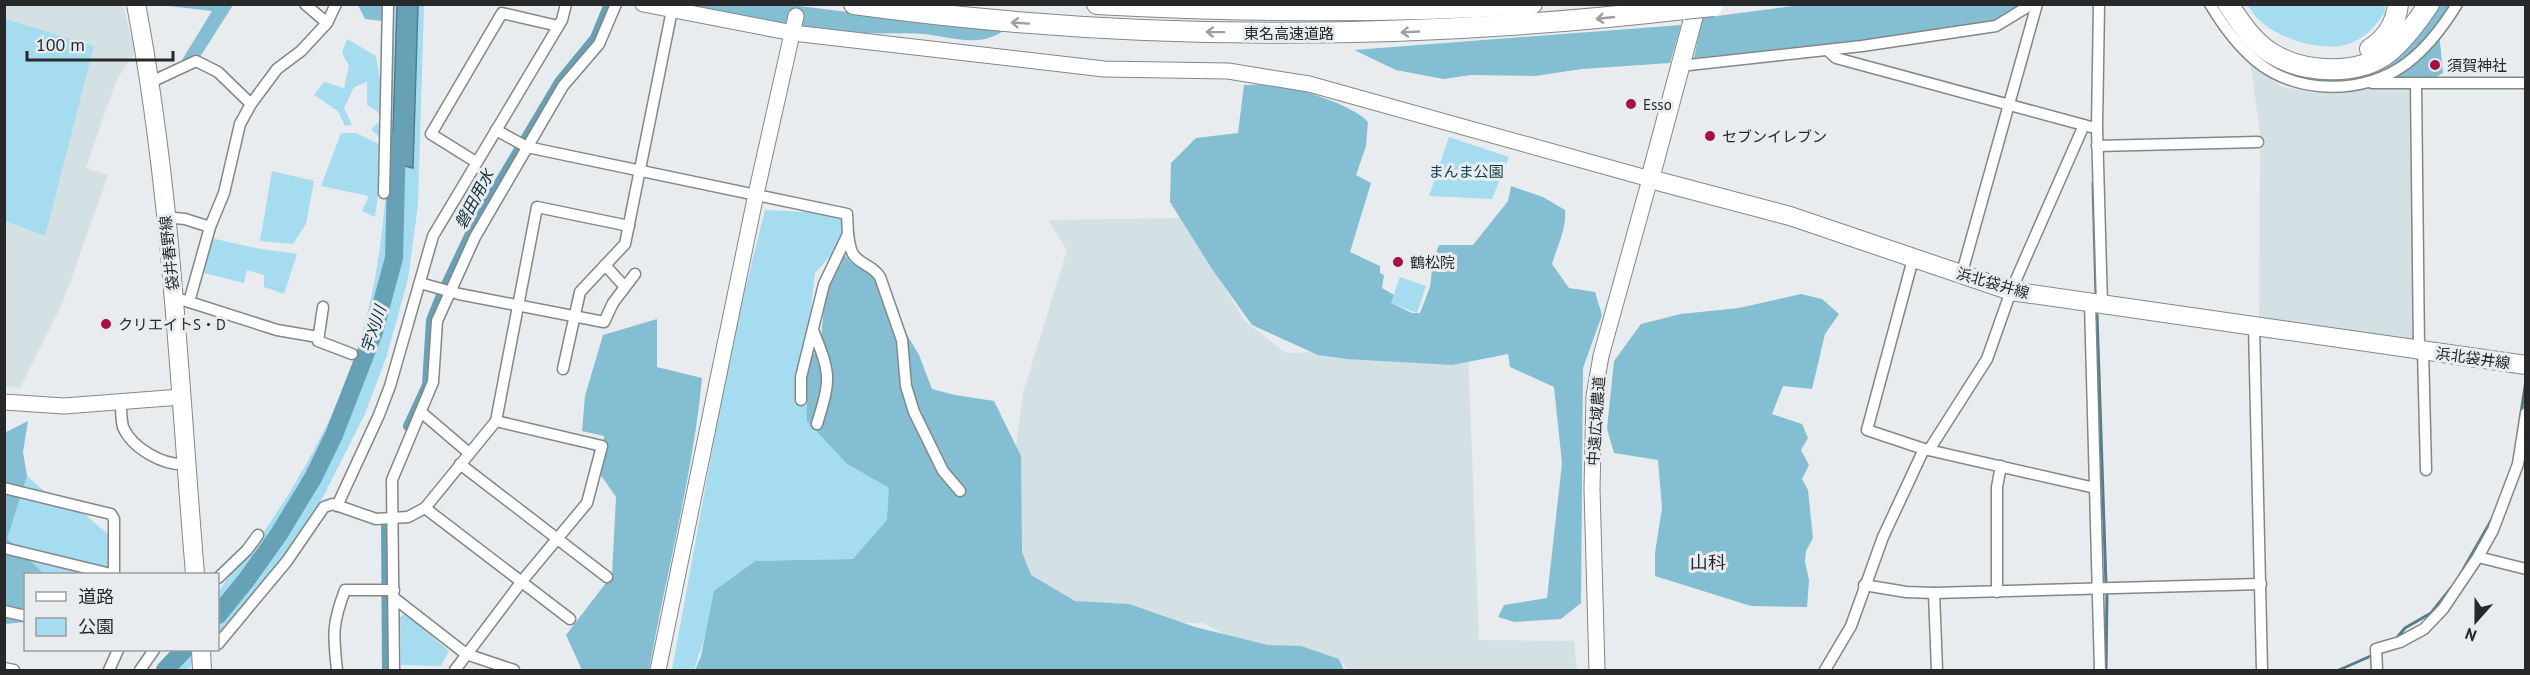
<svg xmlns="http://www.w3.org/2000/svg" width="2530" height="675" font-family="'PT Sans','Noto Sans JP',sans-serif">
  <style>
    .built { fill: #d3e1e5 }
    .green { fill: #a5dcef }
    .forest { fill: #84bed2 }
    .water { fill: #67a1b5; stroke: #547d8b; stroke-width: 1.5 }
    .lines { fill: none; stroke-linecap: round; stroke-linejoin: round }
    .stream { stroke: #547d8b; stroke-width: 3 }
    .canal { stroke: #67a1b5; stroke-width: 10 }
    .river { stroke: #67a1b5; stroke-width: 18 }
    .street-casing { stroke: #828788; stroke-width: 13 }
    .secondary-casing { stroke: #828788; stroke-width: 17 }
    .primary-casing { stroke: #828788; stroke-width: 20 }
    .highway-casing { stroke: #828788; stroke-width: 22 }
    .street { stroke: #fff; stroke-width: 10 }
    .secondary { stroke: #fff; stroke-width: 15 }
    .primary { stroke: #fff; stroke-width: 18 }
    .highway { stroke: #fff; stroke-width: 20 }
    .highway-bridge-casing { stroke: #828788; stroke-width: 22; stroke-linecap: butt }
    .highway-bridge { stroke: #fff; stroke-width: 20 }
    .oneway { stroke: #9d9e9f }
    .poi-dot { fill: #a71040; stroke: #e8ecee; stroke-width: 2 }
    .labels { text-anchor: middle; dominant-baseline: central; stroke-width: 6; stroke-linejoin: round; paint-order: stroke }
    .street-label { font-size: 15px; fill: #262829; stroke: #e8ecee }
    .poi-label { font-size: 15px; fill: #262829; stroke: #e8ecee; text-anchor: start }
    .park-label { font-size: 15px; fill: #083e4d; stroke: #e8ecee }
    .water-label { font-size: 16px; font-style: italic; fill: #122f38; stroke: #e8ecee }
    .quarter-label { font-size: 18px; fill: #262829; stroke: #e8ecee }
  </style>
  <rect width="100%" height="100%" fill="#e8ecee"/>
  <g class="built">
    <path d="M5,5H123L135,52L116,81L86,168L108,175L63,302L20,388L5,386Z"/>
    <path d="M2251,66L2283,87L2321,94L2361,89L2410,88L2413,340L2259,320L2260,133Z"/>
    <path d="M1183,218L1244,320L1286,353L1468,347L1479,640L1574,641L1577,670H1347L1339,659L1262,654L1203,623L1095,622L991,638L1023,393L1067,250L1048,220Z"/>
  </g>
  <g class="green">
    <path d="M391,5H424L418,205L408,279L387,355L365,414L324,495L279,567L218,635C218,624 214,605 218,594C222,583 252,548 261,536C291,493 318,447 339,398C394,272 389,139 391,5Z"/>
    <path d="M2247,5H2385V12C2378,22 2370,33 2359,39C2333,57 2279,40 2258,19C2254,15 2251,9 2247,5Z"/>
    <path d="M5,19L94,46L45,236L5,221Z"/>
    <path d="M347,39L376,56L382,91L381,138L371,130L380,120L378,112L367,105V82L354,87L344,108L352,125L345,126L338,111L314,95L324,82L344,88L349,66L342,53Z"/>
    <path d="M341,133H356L381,145L380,181L375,217L362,211L369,196L321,186Z"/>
    <path d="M1449,137L1509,157L1492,199L1429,196Z"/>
    <path d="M272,171L314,181L306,224L293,244L260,241Z"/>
    <path d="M765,210L847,214L843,242L815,273L801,400L847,464L889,488L896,516L853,559L755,561L722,585L694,670H672L732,342Z"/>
    <path d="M211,238L255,248L297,254L284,294L264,287V275L247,270L244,283L204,273Z"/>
    <path d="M1400,277L1426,286L1417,313L1391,303Z"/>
    <path d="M27,476L49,495L78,506L90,519L108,534L116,555L117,574H44L6,539Z"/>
    <path d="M405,613L449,651L441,666L401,665L400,617Z"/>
    <path d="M173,650H205L187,670H156Z"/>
  </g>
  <g class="forest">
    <path d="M1809,4L2029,5L1996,26L1694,58L1702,18Z"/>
    <path d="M161,5H233L200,57L182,60L212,11Z"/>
    <path d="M358,5H382V21L365,19Z"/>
    <path d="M674,5H791L1003,31C979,48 951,37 924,34C901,32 878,35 855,32C794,26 733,18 674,5Z"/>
    <path d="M2208,5H2223L2248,33L2338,76L2428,5H2458L2439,32L2443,73L2425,84L2343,87L2286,78L2250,56Z"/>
    <path d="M1681,25L1670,63L1582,69L1535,76L1471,75L1443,79L1396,70L1354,50Z"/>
    <path d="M1244,85C1255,85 1267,84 1277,85C1299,88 1355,106 1368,122L1366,146L1356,175L1371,183L1350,252L1380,266V273L1384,275L1382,288L1394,295L1391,303L1412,313H1420L1430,287L1433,261L1439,245H1473L1508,201L1511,186L1543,197L1565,210C1567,228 1557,247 1552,264L1569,288L1595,292L1602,315L1583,368L1581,603L1561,619L1514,622L1498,617L1504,605L1547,598L1562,463L1554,387L1510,367L1508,354L1452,365L1347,359L1318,355L1252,325L1212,269L1170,202L1171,163L1196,138L1238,133Z"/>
    <path d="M839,249L853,264L878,274L891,308L919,355L932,389L955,395L994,401L1021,456L1022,552L1031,575L1075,601L1129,604L1195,627L1268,645L1301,646L1339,659L1344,670H695L701,656L714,591L755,561L853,559L887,520L889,488L847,464L807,421L805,361L820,348L827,276Z"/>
    <path d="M1801,294L1822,299L1839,314L1825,334L1812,389L1783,386L1772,414L1802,424L1808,438L1801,450L1809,465L1802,479L1808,490L1813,538L1806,551L1805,562L1809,580L1807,607L1751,606L1655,576V553L1662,508L1658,460L1614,453L1607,429L1614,361L1641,324L1681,314L1739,308Z"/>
    <path d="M657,319V367L702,378C693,476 666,573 649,670H582L566,635L612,575L616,497L600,474L604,436L582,431L585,396L603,335Z"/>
    <path d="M28,421L23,452L27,476L7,539L44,574H26L25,622L5,624L4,433Z"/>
  </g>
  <path class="water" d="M397,5H418L413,168L392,163Z"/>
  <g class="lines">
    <g class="stream">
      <path d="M2093,183L2096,296"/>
      <path d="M2097,315L2106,585"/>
      <path d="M2520,420L2526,380"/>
      <path d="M2460,575L2492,519"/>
      <path d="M2395,640L2405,628L2431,613L2451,588"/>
      <path d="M2106,670L2107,591"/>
      <path d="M2339,670L2373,655"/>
    </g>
    <g class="canal">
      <path d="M408,426L427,385L431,320L441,295L470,234L496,188L559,82L595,38L609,4"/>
      <path d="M386,525L387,670"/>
    </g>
    <g class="river">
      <path d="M218,615L247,579L279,534L313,478L334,435L374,332L394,258L397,140"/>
      <path d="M165,670L184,650"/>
    </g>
    <g class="street-casing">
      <g id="street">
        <path d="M305,4L327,23"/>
        <path d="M2099,4L2097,128L2102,305"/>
        <path d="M2210,4C2223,26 2237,45 2256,61C2297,95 2365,95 2407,63C2428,47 2443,27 2457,4"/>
        <path d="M1827,50L1836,58L2091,127"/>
        <path d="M1680,66L1862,46L1996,26L2032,4"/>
        <path d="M151,82L196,61L218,72L251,104"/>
        <path d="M2372,83H2526"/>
        <path d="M2416,84L2419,350"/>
        <path d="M496,130L527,147L847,214L848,234L824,284L801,377V400"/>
        <path d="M2097,146L2258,142"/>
        <path d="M476,162L431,134L502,13L558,26"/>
        <path d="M384,193L388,4"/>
        <path d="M165,217L185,219L210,227"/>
        <path d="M848,234C849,240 850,249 853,254C860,265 873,265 880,277L902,340L906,386L914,412L943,471L960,491"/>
        <path d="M1913,259L1867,430L1924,449L2095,488"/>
        <path d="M605,265L624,286"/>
        <path d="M1961,276L2037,4"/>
        <path d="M420,283L459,294L604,322L613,303L635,274"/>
        <path d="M183,300L277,330L318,337"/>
        <path d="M189,302L210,227L224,193L240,124L251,104L277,69L301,51L327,23L336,4"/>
        <path d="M2090,303L2100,670"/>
        <path d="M323,307L318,341L352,354"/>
        <path d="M2254,326L2262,670"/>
        <path d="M813,330C831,375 831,378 817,424"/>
        <path d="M2423,350L2426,470"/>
        <path d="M563,369L580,292L625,244L672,10"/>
        <path d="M121,403C121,410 121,419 123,427C132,448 163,466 186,464"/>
        <path d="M421,412L469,453"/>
        <path d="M1929,450L1987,359L2011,291L2084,125"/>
        <path d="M460,464L607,577"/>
        <path d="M4,488L111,514L114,519V574"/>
        <path d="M337,506L379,415L390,386L433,236L562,20L566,4"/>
        <path d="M425,508L570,619"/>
        <path d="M4,548L111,574"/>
        <path d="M2478,557L2526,569"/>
        <path d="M218,578L247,550L258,535"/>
        <path d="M1864,585L1906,592L1934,593L2261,584"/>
        <path d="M1997,592V487L2001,466"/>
        <path d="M1934,593L1937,670"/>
        <path d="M394,598L466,654L514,670"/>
        <path d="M4,611L26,616"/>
        <path d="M218,644L287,561L324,507L333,504L376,519L408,517L425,508L496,421L537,207L629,226"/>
        <path d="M4,668L14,670"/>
        <path d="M109,670L118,650"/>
        <path d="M140,670L154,650"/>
        <path d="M337,670C333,635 332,624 345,590H394"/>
        <path d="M394,670L392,480L433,382L437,321L475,237L563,86L599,44L616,4"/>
        <path d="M455,670L522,581L587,503L602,446L496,421"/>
        <path d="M1825,670L1851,626L1883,537L1924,449"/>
        <path d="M2377,670L2376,649L2400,642L2424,629L2443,609L2478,557L2493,530L2518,464L2526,413"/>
      </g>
    </g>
    <g class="secondary-casing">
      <g id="secondary">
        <path d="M643,4L793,33L1104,69L1228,71L1309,84L1650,179L1601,356L1594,396L1592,489L1597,670"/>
        <path d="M4,402L64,406L181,397"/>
        <path d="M658,670L756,194L796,16"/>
      </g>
    </g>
    <g class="primary-casing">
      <g id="primary">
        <path d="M136,4C172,192 179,384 195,574"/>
        <path d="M1697,4L1650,179L1790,216L2011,291L2526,365"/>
        <path d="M201,650L202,670"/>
      </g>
    </g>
    <g class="highway-casing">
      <g id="highway">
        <path d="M854,4C1129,42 1408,41 1684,9"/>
        <path d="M1097,4C1242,12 1387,13 1532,4"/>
        <path d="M2228,4C2240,22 2252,41 2271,53C2303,73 2359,77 2390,51C2405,38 2418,21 2429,4"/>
        <path d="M2370,49C2386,39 2396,24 2398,4"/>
      </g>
    </g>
    <use href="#street" class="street"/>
    <use href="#secondary" class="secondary"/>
    <use href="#primary" class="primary"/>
    <use href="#highway" class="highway"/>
    <g class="highway-bridge-casing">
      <path id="highway-bridge" d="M1684,9L1713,6"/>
    </g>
    <use href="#highway-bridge" class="highway-bridge"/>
  </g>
  <defs><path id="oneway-shaft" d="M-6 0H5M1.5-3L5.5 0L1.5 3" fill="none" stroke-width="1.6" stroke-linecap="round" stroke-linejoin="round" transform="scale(1.5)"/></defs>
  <g class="oneway">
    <use href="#oneway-shaft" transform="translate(1605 18) rotate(174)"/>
    <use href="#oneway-shaft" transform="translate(1020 23) rotate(-176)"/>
    <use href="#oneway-shaft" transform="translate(1215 32) rotate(-179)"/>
    <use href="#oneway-shaft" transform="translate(1410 32) rotate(177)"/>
  </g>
  <g class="poi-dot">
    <circle cx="2435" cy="65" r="6"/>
    <circle cx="1631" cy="104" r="6"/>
    <circle cx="1710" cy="136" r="6"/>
    <circle cx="1398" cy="262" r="6"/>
    <circle cx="106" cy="324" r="6"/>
  </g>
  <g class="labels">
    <g class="street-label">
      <text x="1289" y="33">東名高速道路</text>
      <text transform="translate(169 253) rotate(-96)">袋井春野線</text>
      <text transform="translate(1993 283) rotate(16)">浜北袋井線</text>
      <text transform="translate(2473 358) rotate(8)">浜北袋井線</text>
      <text transform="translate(1596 421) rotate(-86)">中遠広域農道</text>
    </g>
    <g class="poi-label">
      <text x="2447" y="65">須賀神社</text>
      <text x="1643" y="104">Esso</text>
      <text x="1722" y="136">セブンイレブン</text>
      <text x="1410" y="262">鶴松院</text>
      <text x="118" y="324">クリエイトS・D</text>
    </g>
    <g class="park-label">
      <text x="1466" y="171">まんま公園</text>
    </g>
    <g class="water-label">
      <text transform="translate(474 199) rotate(-62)">磐田用水</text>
      <text transform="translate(373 329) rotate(-72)">宇刈川</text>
    </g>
    <g class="quarter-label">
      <text x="1708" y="562">山科</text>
    </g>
  </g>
  <rect width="2530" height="675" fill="none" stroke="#262829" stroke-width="12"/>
  <rect x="24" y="573" width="195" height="78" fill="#e8ecee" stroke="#9a9e9f" stroke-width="1.5"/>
  <rect x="36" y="592" width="30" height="9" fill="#ffffff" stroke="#9a9e9f" stroke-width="1.5"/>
  <text x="78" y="603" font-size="18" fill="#262829">道路</text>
  <rect x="36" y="618" width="30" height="18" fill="#a5dcef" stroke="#9a9e9f" stroke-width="1.5"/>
  <text x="78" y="633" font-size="18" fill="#262829">公園</text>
  <g transform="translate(2476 621) rotate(201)" stroke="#e8ecee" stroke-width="4.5" paint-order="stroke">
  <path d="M0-4.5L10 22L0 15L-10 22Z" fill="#262829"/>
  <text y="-9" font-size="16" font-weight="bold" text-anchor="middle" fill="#262829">N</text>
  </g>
  <path d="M27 51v9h146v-9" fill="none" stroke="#262829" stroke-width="3"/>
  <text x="36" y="51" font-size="18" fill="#262829" stroke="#e8ecee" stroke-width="4.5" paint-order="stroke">100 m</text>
</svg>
